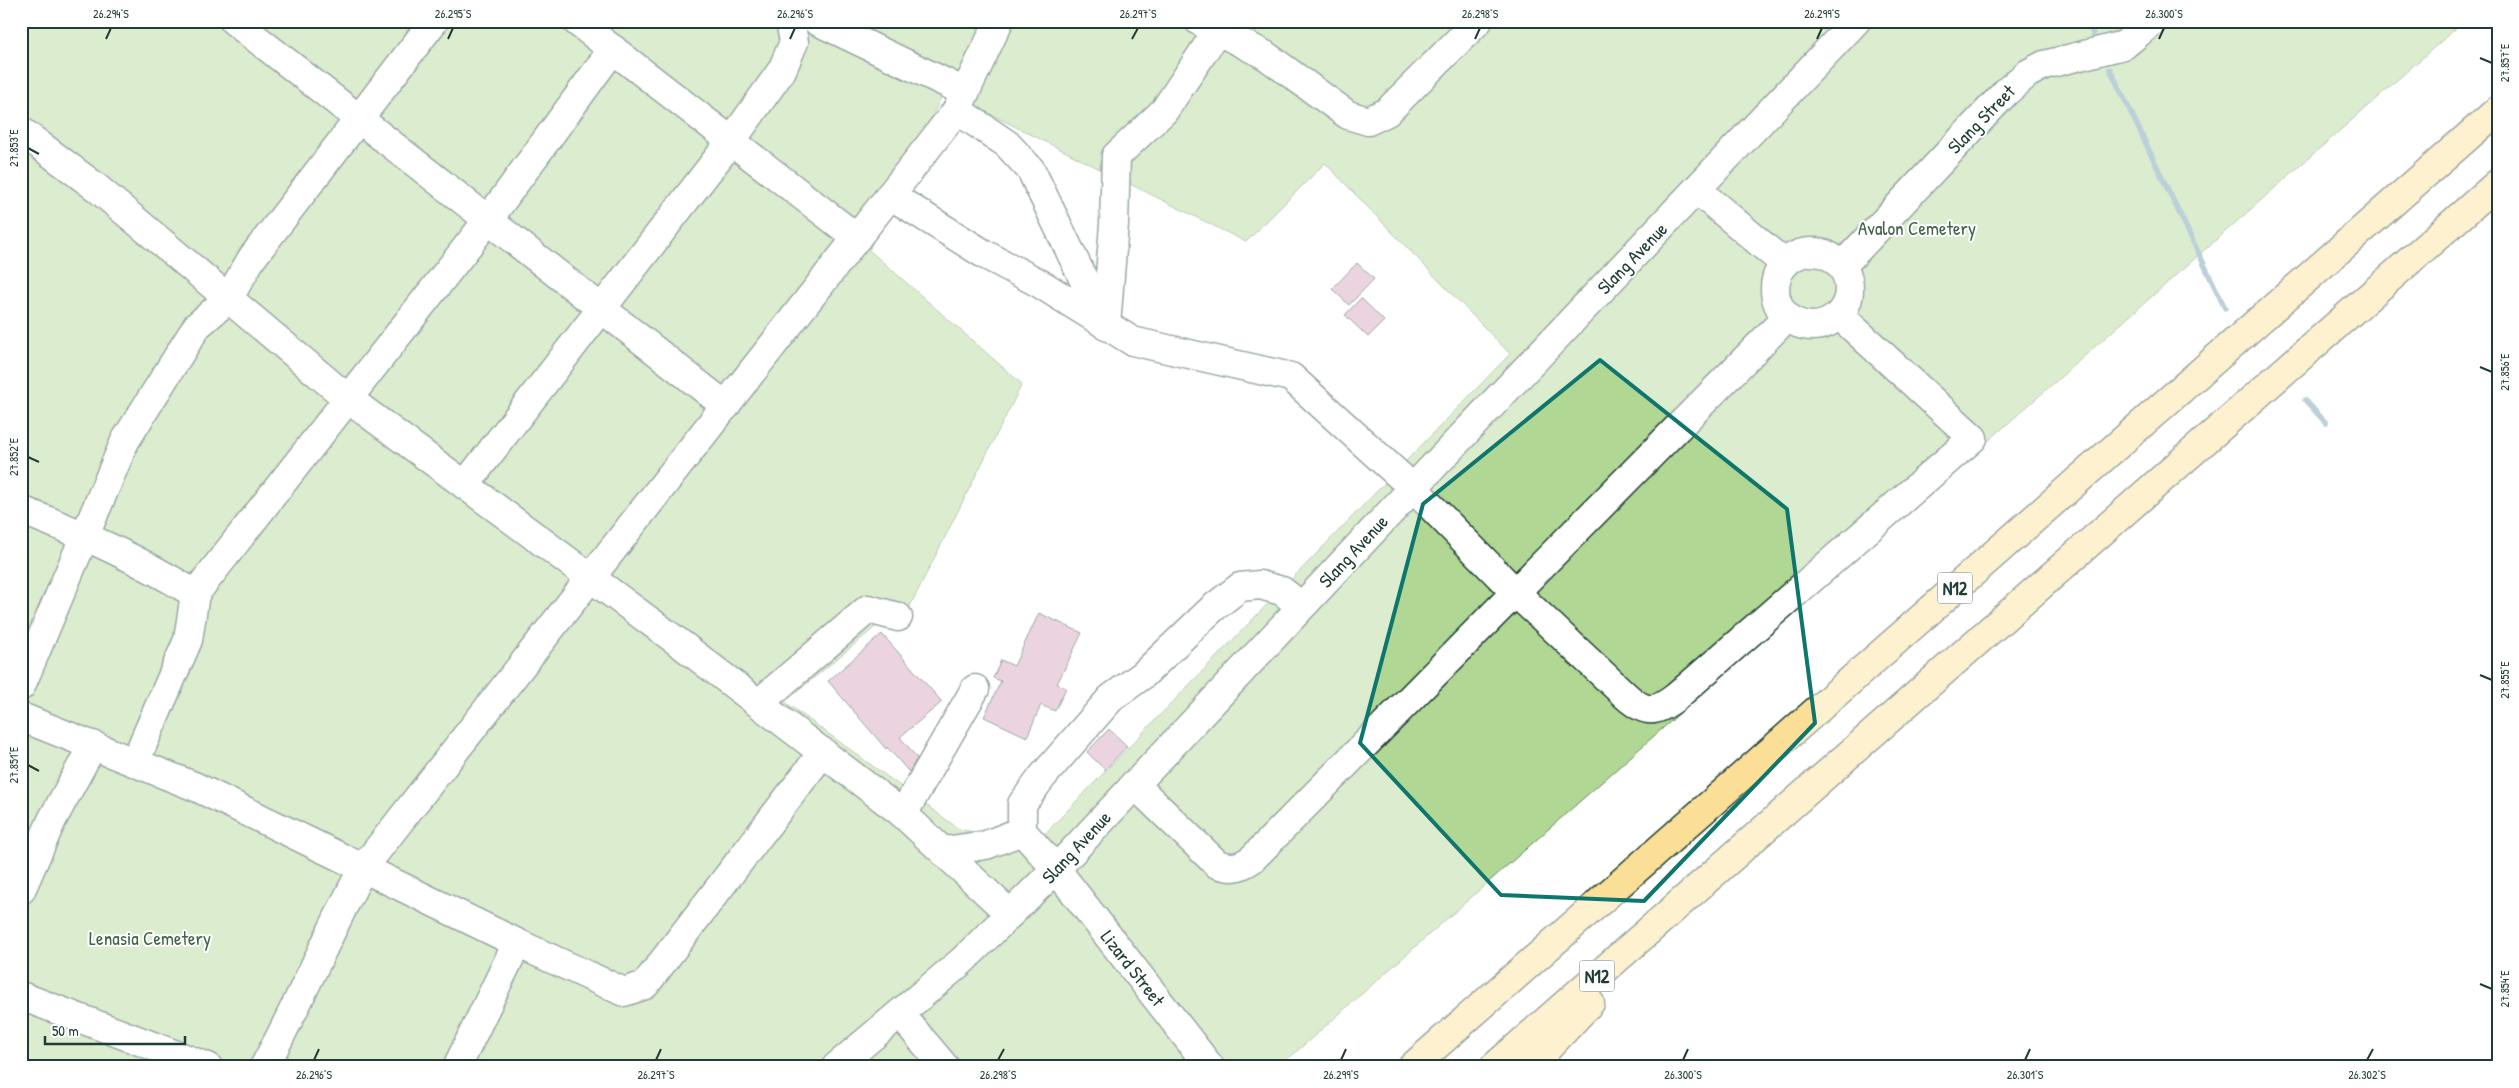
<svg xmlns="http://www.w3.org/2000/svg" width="2519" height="1088" font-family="'Patrick Hand',sans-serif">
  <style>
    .green { fill: #b0d793; stroke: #688a64; fill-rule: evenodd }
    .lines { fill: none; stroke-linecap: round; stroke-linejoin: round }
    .stream { stroke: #6b98ac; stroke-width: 5.5 }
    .building { fill: #d3a0bb; stroke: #1f3d34 }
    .minor-casing { stroke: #1f3d34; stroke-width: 31 }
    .highway-casing { stroke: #1f3d34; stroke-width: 31 }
    .minor { stroke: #fff; stroke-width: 28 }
    .highway { stroke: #fbdf96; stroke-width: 28 }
    .marked { fill: none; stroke: #0f766e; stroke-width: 4; stroke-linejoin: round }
    .ticks { fill: none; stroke: #1f3d34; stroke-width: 2 }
    .labels { text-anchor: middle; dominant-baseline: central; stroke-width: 4; stroke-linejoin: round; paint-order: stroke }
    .shield { fill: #fff; stroke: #627771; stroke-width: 1 }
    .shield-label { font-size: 18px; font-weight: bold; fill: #1f3d34 }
    .street-label { font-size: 19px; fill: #1f3d34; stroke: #fff }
    .park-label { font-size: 19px; fill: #43644c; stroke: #fff }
    .neatline { fill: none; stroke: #1f3d34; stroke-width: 2 }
    .ticks-label { font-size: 12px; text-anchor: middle; fill: #1f3d34 }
  </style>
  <rect width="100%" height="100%" fill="#fff"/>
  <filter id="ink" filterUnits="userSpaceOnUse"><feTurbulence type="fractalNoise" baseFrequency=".02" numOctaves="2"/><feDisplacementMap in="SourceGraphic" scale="10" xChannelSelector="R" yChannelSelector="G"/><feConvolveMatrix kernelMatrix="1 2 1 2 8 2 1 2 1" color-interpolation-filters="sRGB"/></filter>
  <g filter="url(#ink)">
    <path class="green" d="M21,21H2464L1279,1067H21ZM944,91L1246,242L1325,163L1510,354L1035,844L959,829L785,702L880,623L899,628L1022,384L869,250Z"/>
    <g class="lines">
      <g class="stream">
        <path d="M2088,21L2093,34"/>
        <path d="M2110,69L2225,308"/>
        <path d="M2305,400L2326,423"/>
      </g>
    </g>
    <g class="building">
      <path d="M1357,263L1374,279L1349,305L1332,289Z"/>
      <path d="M1361,298L1384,321L1368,337L1345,315Z"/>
      <path d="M1039,613L1082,633L1057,684L1066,688L1055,711L1041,705L1027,737L984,717L1001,681L993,678L1001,660L1014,666Z"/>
      <path d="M882,634L942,702L900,737L917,758L909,772L887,747L886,749L828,681Z"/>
      <path d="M1109,729L1127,746L1105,770L1087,752Z"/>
    </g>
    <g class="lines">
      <g class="minor-casing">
        <g id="minor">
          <path d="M234,21L726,406"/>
          <path d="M576,21L857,238"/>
          <path d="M817,21L965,92"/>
          <path d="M1199,21L1265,55L1348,115L1368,121L1387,112L1478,21"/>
          <path d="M957,110L1007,144L1031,170L1105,324"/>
          <path d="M21,131L97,188L347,398L682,645L903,814L1010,914"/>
          <path d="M1697,190L1785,264"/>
          <path d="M890,195L984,254L1039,283L1132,341L1291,377L1413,488L1516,593L1626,696C1646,714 1655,713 1676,697L1973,438L1839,315"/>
          <circle cx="1812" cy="289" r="37"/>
          <path d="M1842,266L2006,92L2027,74L2044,65L2124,45L2153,21"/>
          <path d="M1106,326L1114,224L1116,156L1164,111L1224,21"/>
          <path d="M465,485L732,140L782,70L794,42L790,21"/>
          <path d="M21,510C82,534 139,559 195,594"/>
          <path d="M21,686L125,441L197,326L228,299L252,258L434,21"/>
          <path d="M759,703L868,609L898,617"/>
          <path d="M21,717L196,787L363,868L957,110L999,21"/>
          <path d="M135,762L188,640L195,594L488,220L613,49"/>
          <path d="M1134,784L1217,864C1232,869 1239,868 1252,859L1787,317"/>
          <path d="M903,814L975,689"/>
          <path d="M944,851L986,845L1022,831"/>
          <path d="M21,890L52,820L93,745"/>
          <path d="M21,996L208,1067"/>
          <path d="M900,1014L945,1067"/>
          <path d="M264,1067C300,1002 328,934 363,868L517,943L624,992L645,985L823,752"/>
          <path d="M457,1067L517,943"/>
          <path d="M836,1067L962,961L1056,869L1413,488L1856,21"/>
          <path d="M1210,1067L1056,869L1022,831V804L1043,776L1111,698L1143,675L1213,608L1240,587L1260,585L1282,591L1301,606"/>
        </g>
      </g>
      <g class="highway-casing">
        <g id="highway">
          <path d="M1412,1067L2498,110"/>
          <path d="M1494,1067L2498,183"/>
          <path d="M1530,1067L1590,1003"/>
        </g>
      </g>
      <use href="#minor" class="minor"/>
      <use href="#highway" class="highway"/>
    </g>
  </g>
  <path d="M0 0H2519V1088H0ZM1600,360L1787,509L1815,723L1644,901L1501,895L1360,743L1423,504Z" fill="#fff" fill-opacity=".55" fill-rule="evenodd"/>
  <path class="marked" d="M1600,360L1787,509L1815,723L1644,901L1501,895L1360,743L1423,504Z"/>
  <path class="ticks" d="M106,39L111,28M448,39L453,28M790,39L795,28M1132,39L1138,28M1475,39L1480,28M1817,39L1822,28M2159,39L2164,28M2480,58L2492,63M28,148L39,154M2480,367L2492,372M28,457L39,462M2480,675L2492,680M28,765L39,771M2480,984L2492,989M314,1060L319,1049M656,1060L661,1049M998,1060L1004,1049M1341,1060L1346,1049M1683,1060L1688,1049M2025,1060L2030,1049M2367,1060L2373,1049"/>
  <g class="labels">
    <g class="shield">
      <rect x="1937.5" y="572.5" width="35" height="31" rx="4"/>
      <rect x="1579.5" y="960.5" width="35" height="31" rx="4"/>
    </g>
    <g class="shield-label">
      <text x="1955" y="588">N12</text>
      <text x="1597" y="976">N12</text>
    </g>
    <g class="street-label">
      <text transform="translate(1981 119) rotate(-46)">Slang Street</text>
      <text transform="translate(1632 258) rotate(-46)">Slang Avenue</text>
      <text transform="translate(1353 551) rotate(-47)">Slang Avenue</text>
      <text transform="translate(1076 847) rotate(-47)">Slang Avenue</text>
      <text transform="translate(1133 968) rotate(52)">Lizard Street</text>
    </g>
    <g class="park-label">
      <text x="1917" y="228">Avalon Cemetery</text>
      <text x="150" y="938">Lenasia Cemetery</text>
    </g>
  </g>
  <rect width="2519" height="1088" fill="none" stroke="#fff" stroke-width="55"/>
  <path d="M45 1036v8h140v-8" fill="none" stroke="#1f3d34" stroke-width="2.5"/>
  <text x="52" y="1036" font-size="15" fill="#1f3d34" stroke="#ffffff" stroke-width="4" paint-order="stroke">50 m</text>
  <rect x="28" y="28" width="2464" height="1032" class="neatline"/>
  <g class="ticks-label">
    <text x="111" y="18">26.294°S</text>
    <text x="453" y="18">26.295°S</text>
    <text x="795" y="18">26.296°S</text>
    <text x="1138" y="18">26.297°S</text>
    <text x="1480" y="18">26.298°S</text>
    <text x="1822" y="18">26.299°S</text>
    <text x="2164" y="18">26.300°S</text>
    <text transform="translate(2505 63) rotate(-90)" y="4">27.857°E</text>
    <text transform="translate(14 148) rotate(-90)" y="4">27.853°E</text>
    <text transform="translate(2505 372) rotate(-90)" y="4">27.856°E</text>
    <text transform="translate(14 457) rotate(-90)" y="4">27.852°E</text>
    <text transform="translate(2505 680) rotate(-90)" y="4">27.855°E</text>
    <text transform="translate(14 765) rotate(-90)" y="4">27.851°E</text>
    <text transform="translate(2505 989) rotate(-90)" y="4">27.854°E</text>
    <text x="314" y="1079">26.296°S</text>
    <text x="656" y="1079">26.297°S</text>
    <text x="998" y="1079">26.298°S</text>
    <text x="1341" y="1079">26.299°S</text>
    <text x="1683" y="1079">26.300°S</text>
    <text x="2025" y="1079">26.301°S</text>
    <text x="2367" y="1079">26.302°S</text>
  </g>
</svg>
